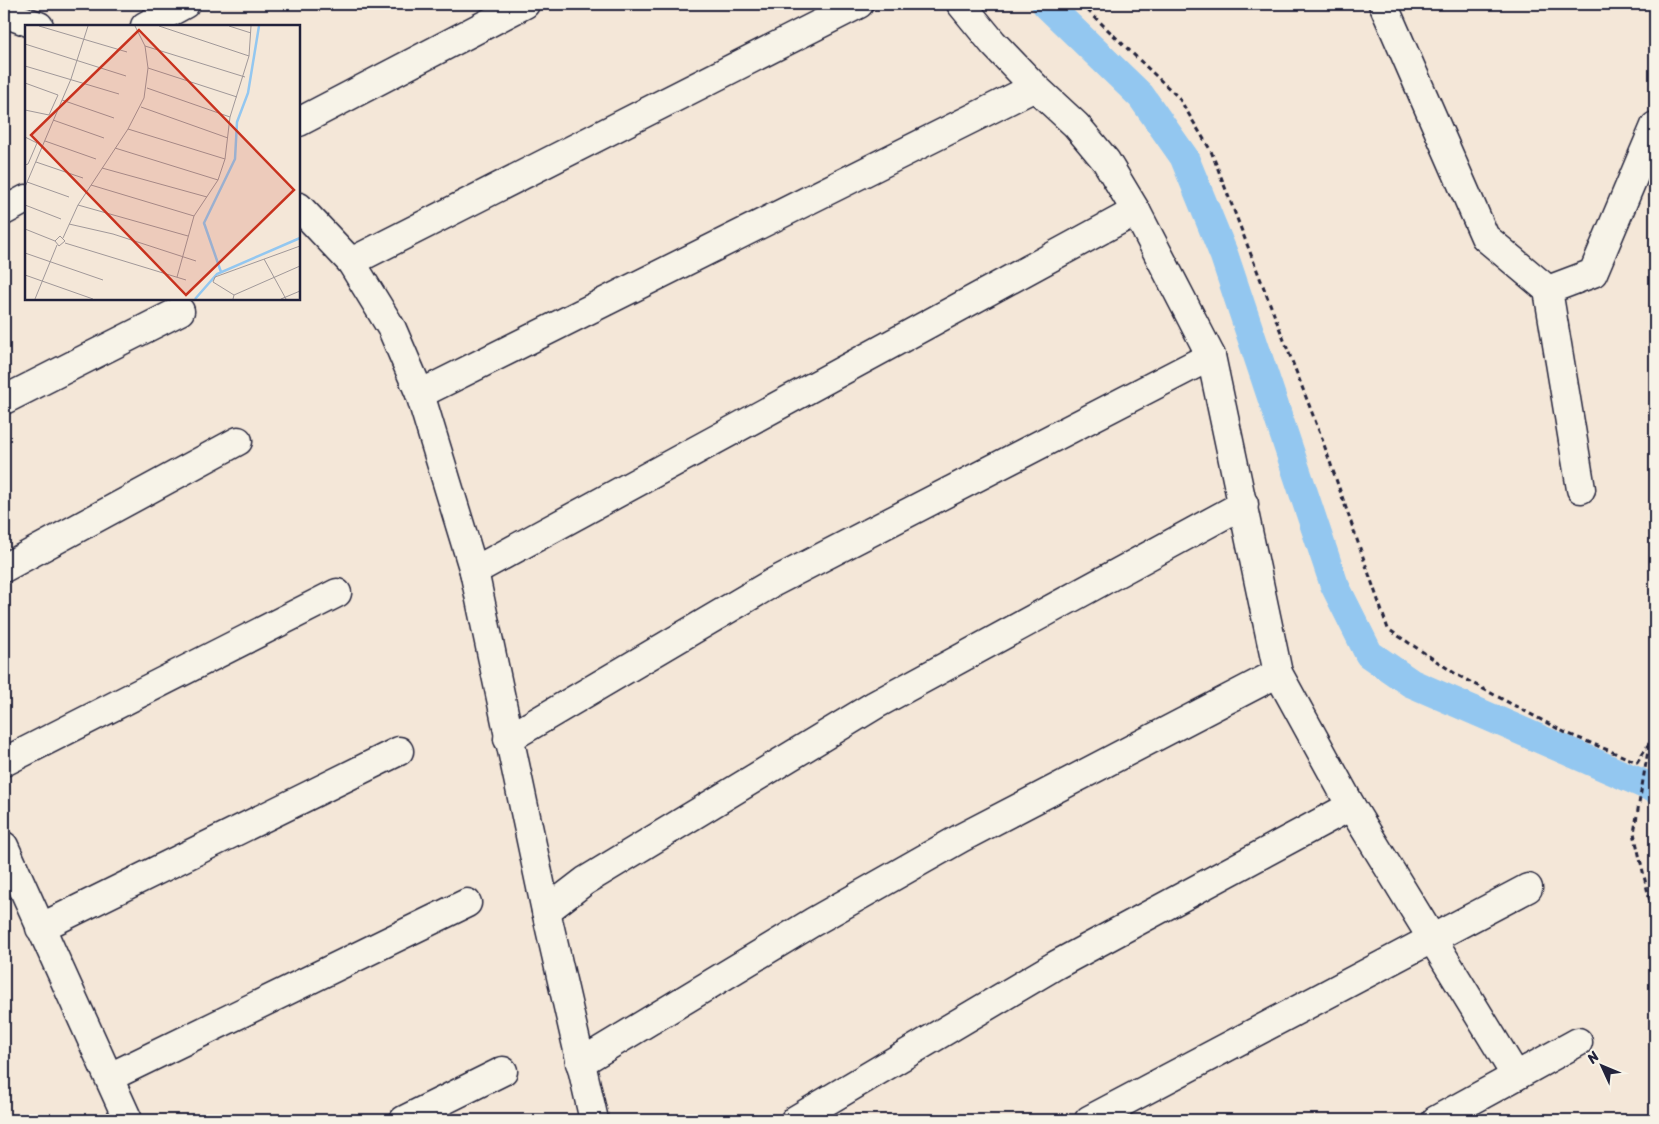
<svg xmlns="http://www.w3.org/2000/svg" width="1659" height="1124" font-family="Sriracha,sans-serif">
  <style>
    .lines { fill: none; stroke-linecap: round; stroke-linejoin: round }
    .canal { stroke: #93c7f0; stroke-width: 29 }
    .minor-casing { stroke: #22223b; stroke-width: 31 }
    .path { stroke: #22223b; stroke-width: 3; stroke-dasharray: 5 4; stroke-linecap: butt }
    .minor { stroke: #f7f3e8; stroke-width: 28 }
    .inset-river { fill: none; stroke: #93c7f0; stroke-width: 2.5 }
    .inset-road { fill: none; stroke: #a09899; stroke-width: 1 }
    .view { fill: #c8321e; fill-opacity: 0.15; stroke: #c8321e; stroke-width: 2.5 }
    .inset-edge { fill: none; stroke: #22223b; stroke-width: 2.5 }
  </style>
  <rect width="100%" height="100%" fill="#f4e7d8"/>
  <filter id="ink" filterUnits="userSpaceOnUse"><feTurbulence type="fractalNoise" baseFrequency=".02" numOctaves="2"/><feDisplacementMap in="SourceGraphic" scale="10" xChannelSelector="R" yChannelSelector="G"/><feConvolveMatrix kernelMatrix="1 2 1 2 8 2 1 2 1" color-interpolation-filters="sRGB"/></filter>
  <g filter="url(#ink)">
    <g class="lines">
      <path class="canal" d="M1046,4L1141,96L1184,157L1224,255L1334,584L1369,654L1411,683L1655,789"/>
      <g class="minor-casing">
        <g id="minor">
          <path d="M961,4L993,43L1035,87L1076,125L1106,161L1136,211L1211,356L1278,673L1351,806L1516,1076"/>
          <path d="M1383,4L1485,237L1548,290"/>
          <path d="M4,13L39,26"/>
          <path d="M145,26L185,4"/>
          <path d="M299,122L525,4"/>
          <path d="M299,207L351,262L392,329L420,394L474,571L546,911L594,1120"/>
          <path d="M4,211L26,199"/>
          <path d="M351,262L859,4"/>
          <path d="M420,394L1035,87"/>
          <path d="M4,400L180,311"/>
          <path d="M1581,489L1548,290L1593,273L1655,126"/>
          <path d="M4,568L238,441"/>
          <path d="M474,571L1136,211"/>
          <path d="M508,739L774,582L1211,356"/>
          <path d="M4,762L337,593"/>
          <path d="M4,846L128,1120"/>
          <path d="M546,911L585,881L875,705L1244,504"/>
          <path d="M40,928L399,751"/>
          <path d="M580,1063L813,922L961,838L1278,673"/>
          <path d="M110,1077L467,903"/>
          <path d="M404,1120L503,1071"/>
          <path d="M795,1120L1056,965L1351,806"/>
          <path d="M1089,1120L1528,888"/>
          <path d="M1436,1120L1578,1042"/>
        </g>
      </g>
      <g class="path">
        <path d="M1081,4L1179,98L1211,151L1321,436L1388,629L1459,676L1564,732L1637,762L1650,742V744"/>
        <path d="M1650,742L1655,735"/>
        <path d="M1649,745L1634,833L1655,923"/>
      </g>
      <use href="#minor" class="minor"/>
    </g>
  </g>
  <g transform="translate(25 25)">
    <rect width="275" height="275" fill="#f4e7d8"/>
    <path class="inset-river" d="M196,247L179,198L210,134L212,97L223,68L234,1M170,274L192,249L275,213"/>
    <path class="inset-road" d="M14,1L102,27M134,1L224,31M204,1L226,8M0,19L101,51M120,21L220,52M0,41L94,69M123,43L212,72M0,58L33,70L24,90L0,85M122,63L205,92M37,75L89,93M116,82L203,113M28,95L79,113M103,104L200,134M0,112L12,118L3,139L0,140M20,116L71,134M90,123L193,155M11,137L58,153M77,143L182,172M2,157L44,172M66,160L169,191M0,162L46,54L63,1M0,180L36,194M53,180L163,211M44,199L88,209L171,236M0,204L30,216L34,221L40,216L35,211L30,216M38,213L53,180L103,104L119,73L123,43L120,21L110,1M40,218L161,255M0,228L78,255M239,234L261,274M0,250L68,274M152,252L169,191L193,155L200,134L205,92L224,31L226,1M209,270L188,257L190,252L275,221M10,274L32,220M208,274L209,270L275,241M256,274L275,266"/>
    <path class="view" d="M114,5L269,165L161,270L6,110Z"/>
    <rect width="275" height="275" class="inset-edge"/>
  </g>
  <rect width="1659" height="1124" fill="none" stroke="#f7f3e8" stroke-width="20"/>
  <rect x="10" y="10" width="1639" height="1104" fill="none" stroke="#22223b" stroke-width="2" filter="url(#ink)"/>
  <g transform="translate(1602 1066) rotate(314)" stroke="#f7f3e8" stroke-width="4" paint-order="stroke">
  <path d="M0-4L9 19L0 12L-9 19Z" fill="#22223b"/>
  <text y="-8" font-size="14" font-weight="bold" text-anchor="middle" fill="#22223b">N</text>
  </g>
</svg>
